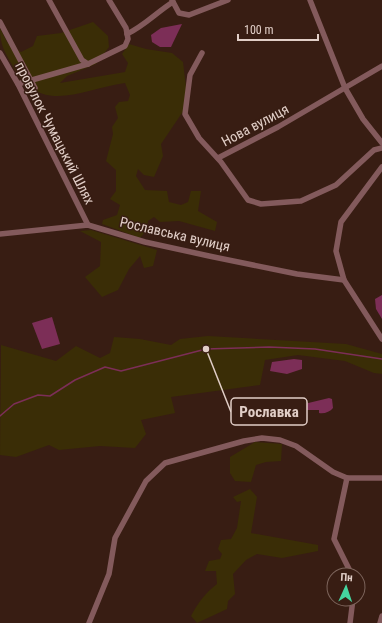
<svg xmlns="http://www.w3.org/2000/svg" width="382" height="623" font-family="'Roboto Condensed',sans-serif">
  <style>
    .green { fill: #3a2d06 }
    .water { fill: #7c2e57 }
    .lines { fill: none; stroke-linecap: round; stroke-linejoin: round }
    .stream { stroke: #7c2e57; stroke-width: 1.5 }
    .minor { stroke: #835a5c; stroke-width: 5.5 }
    .labels { text-anchor: middle; dominant-baseline: central; stroke-width: 3; stroke-linejoin: round; paint-order: stroke }
    .street-label { font-size: 14px; fill: #e1cec7; stroke: #381d13 }
    .leader { fill: none; stroke: #e1cec7; stroke-width: 1.5 }
    .callout-dot { fill: #e1cec7; stroke: #381d13; stroke-width: 1.5 }
    .callout { fill: #381d13; stroke: #e1cec7; stroke-width: 1.5 }
    .callout-label { font-size: 15px; text-anchor: middle; font-weight: bold; fill: #e1cec7 }
  </style>
  <rect width="100%" height="100%" fill="#381d13"/>
  <g class="green">
    <path d="M93,22L108,36L109,47L96,64L67,76L60,83L125,72L128,63L122,54L129,44L146,49L172,53L183,62L188,104L161,144L163,156L154,177L144,175L138,169L136,176L145,190L167,191L169,202L181,205L188,202L191,191H201L198,211L217,222L215,231L179,221L160,222L154,217L148,221L147,230L140,238L102,224L103,220L117,215L120,205L110,199L116,191V170L106,161L113,134L112,127L118,118L115,107L119,102L128,101L130,95L125,83C82,89 41,116 14,68C5,52 0,46 0,28L7,42L21,52L33,46L37,36L61,33Z"/>
    <path d="M91,230L157,250L153,266L144,268L140,256L129,269L118,290L102,297L85,277L100,266L101,242L80,231Z"/>
    <path d="M208,336L346,344L382,354V374L374,373L345,361L298,355L265,360L260,385L171,397L175,413L141,420L146,434L135,448L100,446L59,450L49,445L16,457L0,455L1,345L56,361L76,346L100,358L110,353L114,337L140,339L171,345L180,339Z"/>
    <path d="M255,442L282,444L281,461L266,462L256,465L251,482L235,481L230,473V457Z"/>
    <path d="M250,489L257,497L251,533L318,545V551L282,558L257,554L246,560L233,574L235,594L228,601L227,609L197,623L191,616C198,603 205,593 217,584L216,571H205L209,561L220,559L222,554L218,549L221,540L231,539L237,528L241,501L237,502L233,497Z"/>
  </g>
  <g class="water">
    <path d="M182,24L171,47H160L152,42L151,35L161,28Z"/>
    <path d="M382,295V319L376,309L375,299Z"/>
    <path d="M52,317L60,344L42,349L32,323Z"/>
    <path d="M294,359L302,360V369L287,374L270,371L272,362Z"/>
    <path d="M329,398L332,399L333,408C330,412 324,414 319,413V410H303L298,407L300,405Z"/>
  </g>
  <g class="lines">
    <path class="stream" d="M0,416L14,404L38,395L50,396L75,380L105,367L121,371L206,349L269,347L315,349L382,359"/>
    <g class="minor">
      <path d="M49,0L82,60L88,64L125,46L128,39L126,28L109,0"/>
      <path d="M172,0L179,13L189,15L228,0"/>
      <path d="M310,0L345,88L363,119L382,143"/>
      <path d="M0,22L35,88"/>
      <path d="M127,34C144,26 157,12 173,2"/>
      <path d="M0,53L18,84L88,225"/>
      <path d="M202,53L190,75L185,114L199,138L221,162L248,200L261,204L301,201L336,185L374,150L382,148"/>
      <path d="M18,84L88,64"/>
      <path d="M218,158L278,127L382,66"/>
      <path d="M382,167L341,222L336,251L344,280L382,339"/>
      <path d="M0,234L88,225L145,242L209,256L297,274L344,280"/>
      <path d="M347,478L334,539L352,575"/>
      <path d="M89,623L109,574L115,538L146,481L165,463L244,441L262,438L280,440L296,446L333,472L347,478H382"/>
      <path d="M350,623L353,599"/>
      <path d="M380,623L382,616"/>
    </g>
  </g>
  <g class="labels">
    <g class="street-label">
      <text transform="translate(255 125) rotate(-28)">Нова вулиця</text>
      <text transform="translate(55 133) rotate(63)">провулок Чумацький Шлях</text>
      <text transform="translate(175 234) rotate(13)">Рославська вулиця</text>
    </g>
  </g>
  <path class="leader" d="M206 349L231 412"/>
  <circle class="callout-dot" cx="206" cy="349" r="4"/>
  <rect class="callout" x="231" y="398" width="76" height="27" rx="4"/>
  <g class="callout-label">
    <text x="269" y="417">Рославка</text>
  </g>
  <g transform="translate(346 587) rotate(3)"><circle r="19" fill="#381d13" stroke="#7c645b"/>
  <path d="M0-3L7 15L0 10L-7 15Z" fill="#45d49f"/>
  <text y="-6" font-size="11" font-weight="bold" text-anchor="middle" fill="#e1cec7">Пн</text>
  </g>
  <path d="M238 34v6h80v-6" fill="none" stroke="#e1cec7" stroke-width="2"/>
  <text x="244" y="34" font-size="12" fill="#e1cec7" stroke="#381d13" stroke-width="3" paint-order="stroke">100 m</text>
</svg>
